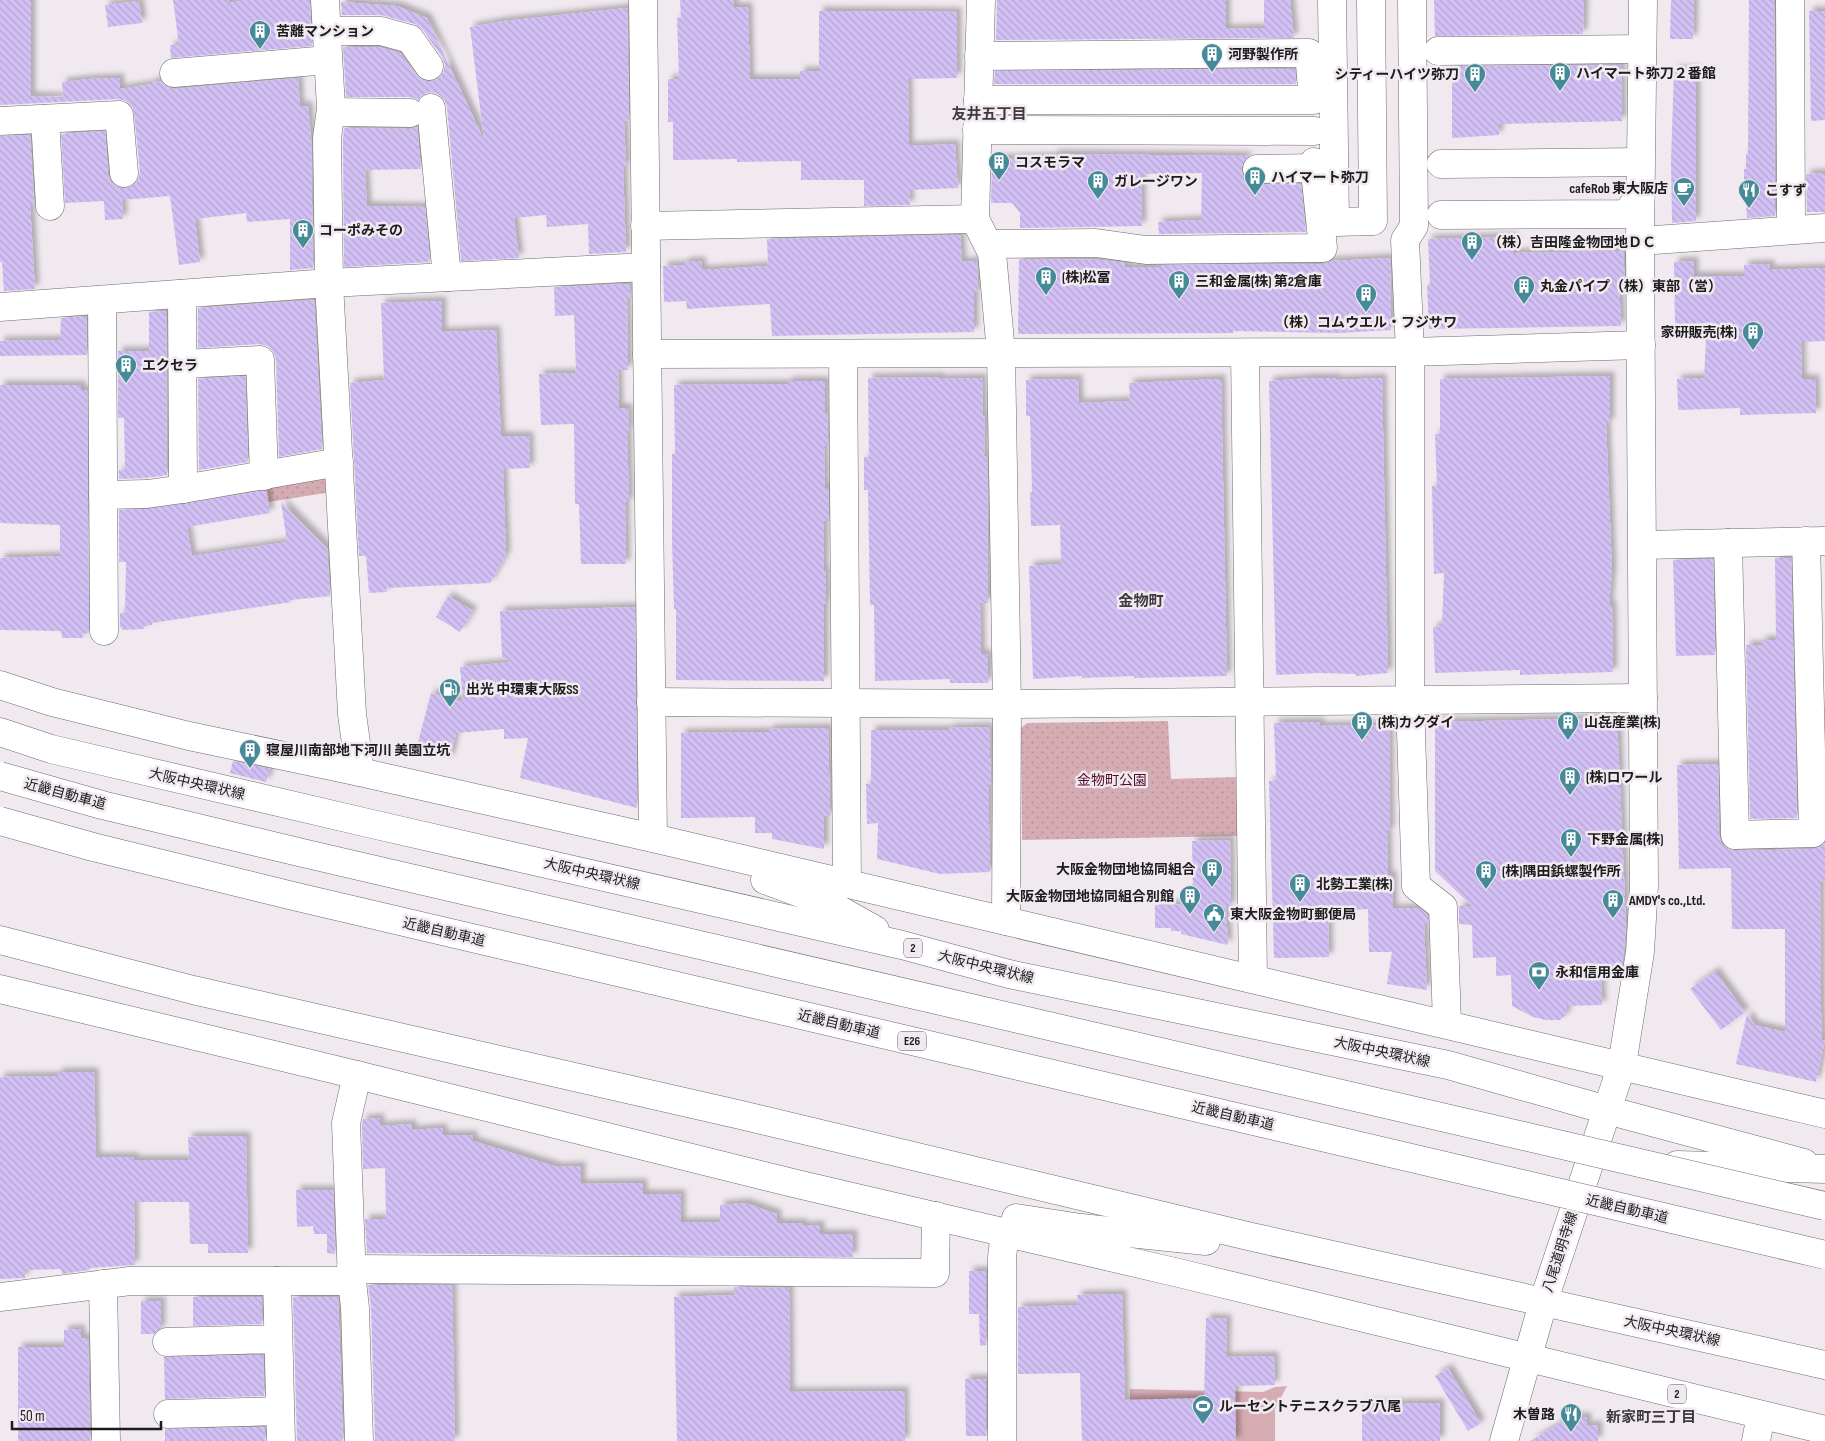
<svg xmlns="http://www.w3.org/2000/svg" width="1825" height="1441" font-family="'Sofia Sans Condensed','Noto Sans JP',sans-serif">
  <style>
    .park { fill: url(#park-dots) }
    .pitch { fill: #d6acb3 }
    .building { fill: url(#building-back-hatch); filter: url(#shadow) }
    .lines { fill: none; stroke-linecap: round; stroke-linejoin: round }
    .minor-casing { stroke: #6e696e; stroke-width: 29 }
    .major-casing { stroke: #6e696e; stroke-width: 29 }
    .highway-casing { stroke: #6e696e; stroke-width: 29 }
    .minor { stroke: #fff; stroke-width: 28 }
    .major { stroke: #fff; stroke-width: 28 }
    .highway { stroke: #fff; stroke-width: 28 }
    .highway-bridge-casing { stroke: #6e696e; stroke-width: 29; stroke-linecap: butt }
    .highway-bridge { stroke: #fff; stroke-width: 28 }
    .labels { text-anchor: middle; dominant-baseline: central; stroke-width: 5; stroke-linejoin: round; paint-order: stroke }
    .shield { fill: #f0eaf0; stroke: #5c595c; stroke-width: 1 }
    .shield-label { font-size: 12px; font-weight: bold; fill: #1d1b1d }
    .poi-label { font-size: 14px; font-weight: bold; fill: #1d1b1d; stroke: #f0eaf0; text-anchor: start }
    .park-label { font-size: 14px; fill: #540b23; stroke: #f0eaf0 }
    .street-label { font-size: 14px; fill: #1d1b1d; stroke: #f0eaf0 }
    .neighbourhood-label { font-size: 15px; font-weight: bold; fill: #3f3a3f; stroke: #f0eaf0 }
  </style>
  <defs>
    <pattern id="park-dots" width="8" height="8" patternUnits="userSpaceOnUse" patternTransform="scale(1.25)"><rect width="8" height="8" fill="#d6acb3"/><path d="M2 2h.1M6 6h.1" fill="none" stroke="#b7939a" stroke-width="1.8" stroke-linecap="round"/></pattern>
    <pattern id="building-back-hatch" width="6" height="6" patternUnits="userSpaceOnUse" patternTransform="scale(1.25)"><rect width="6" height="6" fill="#d2c0f4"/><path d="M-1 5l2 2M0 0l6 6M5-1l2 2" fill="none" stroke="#b4a4d1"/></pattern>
    <filter id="shadow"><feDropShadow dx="4.5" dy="-4.5" stdDeviation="2.5" flood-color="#0004"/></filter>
  </defs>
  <rect width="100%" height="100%" fill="#f0eaf0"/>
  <g class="park">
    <path d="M323,472L331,492L269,502L266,481Z"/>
    <path d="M1168,721L1171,779L1237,777L1239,836L1022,840L1021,728L1027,723Z"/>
  </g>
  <path class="pitch" d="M1287,1386L1275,1409V1441H1131L1130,1389L1263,1392L1275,1387Z"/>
  <g class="building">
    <path d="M0,0H31V96L63,97L62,82L89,79L120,78V89L152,84V82L161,81L167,87L175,89L298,78L300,106H308L311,137L313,268L290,270V219L247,222L246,213L195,219L200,262L179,265L170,196L122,200L123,219L105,220L104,201L65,203L61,134L105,131L108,174L111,182L117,187L126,188L133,186L138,180L140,172L134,113L132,107L126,101L118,99L0,105Z"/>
    <path d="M173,0H229V3L247,0H310L312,46L171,58L170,45H179Z"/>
    <path d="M680,0H733L734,7H748L750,79H800V71H819V11L957,12V78L908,79L909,146L955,144L958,188L909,190L910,205L864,206V180H801V161L737,162V159L673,160V122H668V79H679L677,18H681Z"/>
    <path d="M997,0H1226V29L1264,28V0H1290L1294,38L996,40Z"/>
    <path d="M1434,0H1584L1583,34L1435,36Z"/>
    <path d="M1671,0H1694L1693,39H1670Z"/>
    <path d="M1749,0H1774L1775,216L1747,218L1745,191H1744V169H1746V154H1748Z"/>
    <path d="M139,1L142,23L108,27L105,5Z"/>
    <path d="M341,2L397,6L427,18L484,140L470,27L504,21L627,8L629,120L624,121L626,166H623L626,252L589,254L588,224L547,227L546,215L514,218L519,258L461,261L447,107L444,99L438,94L430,92L422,95L418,100L410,97H346L343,47H379L400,53L417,75L423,80L430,82L438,79L443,73L445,65L442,57L423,30L415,24L381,15H342Z"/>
    <path d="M1809,11H1825V120L1811,121Z"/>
    <path d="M1621,65L1622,121L1499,124V135L1452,138V66Z"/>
    <path d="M1295,69L1296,84H994L995,71Z"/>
    <path d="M1674,70H1696V221L1672,223L1671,162Z"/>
    <path d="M417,127L421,169L365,170L367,206L425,207L430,262L344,267L343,139L344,128L410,129Z"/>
    <path d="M30,135L34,204H30L35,289L4,291L2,262H0V136Z"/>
    <path d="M1054,154L1249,156L1243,162L1241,170L1244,177L1250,183L1256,185L1301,184L1306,232L1159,234L1158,222L1201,220L1202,173L1141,174L1142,226L1020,228V213L1012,203H991L992,159L1054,157Z"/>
    <path d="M1825,173V212H1807L1806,174Z"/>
    <path d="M960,235L962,262L977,261L978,292H974V332L772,336L770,304L687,309L686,301L664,302L663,266L684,265V262L701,261L702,270L768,266L767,239Z"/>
    <path d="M1513,237L1514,253L1623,251L1625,282H1619L1621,326L1429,329L1427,285L1430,284L1428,239Z"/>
    <path d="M1390,258L1391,330L1340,333L1233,331V333L1018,334L1019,259L1102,260L1125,263V267H1161V265L1323,264L1332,261Z"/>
    <path d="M1694,261V276H1744V265L1770,264V270L1825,268V341L1801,342L1802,379H1815L1816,413L1740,415V408L1678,410L1677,379L1704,378L1707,323L1675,326L1674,262Z"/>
    <path d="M629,284L630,298H627L628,370H618L619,408H628L629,431H627L629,502H625L626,564H581L579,504H575L574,424L541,425L539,374L576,373L574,315L555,316L554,287Z"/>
    <path d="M314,300L322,449L279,457L276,359L273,352L268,346L259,344L198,348V308Z"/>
    <path d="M442,301V332L496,330L501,436H529L530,468L503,469L506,555L490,583L386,588L387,592L369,593L366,556H359L350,383L384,380L381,303Z"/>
    <path d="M166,311L167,475L146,478L119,479V470H125L124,418H118V351H149V312Z"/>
    <path d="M86,316L87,355L0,356V341L60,340L61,318Z"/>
    <path d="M245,376L248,462L199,470L198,379Z"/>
    <path d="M1610,376V423H1606L1612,571L1609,605H1612L1613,672L1520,675V670L1435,673L1433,627L1442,626L1444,573L1434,574L1432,486H1437L1435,434H1440V379Z"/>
    <path d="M940,377V379L982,378L983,416H985L984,456H987L988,603H980L981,654H988V683H950V679L875,681L874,605H870L868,490H864V457H869L868,378Z"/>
    <path d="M1311,378H1336V380L1382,378L1388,673L1356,676V674L1318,673L1276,675L1269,381Z"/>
    <path d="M1078,379L1079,403L1130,401L1129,383L1221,379L1227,676L1134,678V676L1082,678V676L1033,679L1029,566L1061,564L1060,525L1031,526L1030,492H1032L1030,416H1026V380Z"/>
    <path d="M788,381H825V412H827L828,446H824L825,488H828L829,521H824V571H826V604H824V681L676,680V609H674L672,541V454H675L674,385L788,384Z"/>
    <path d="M0,385H81V390H87L89,633H82L83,638H62L61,631L0,630V558L60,556V525L0,523Z"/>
    <path d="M262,491H266L270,513L187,527L192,556L287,542L281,502L327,548L330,596L290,600L291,602L152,623V625L144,626V629L122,630V627L120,628V613H125L126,562H119V510L149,509Z"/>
    <path d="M1775,558H1791L1797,818L1750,819L1746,645H1762V640H1776Z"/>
    <path d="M1713,559L1715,655L1676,656L1673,560Z"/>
    <path d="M448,596L473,611L460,632L436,617Z"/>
    <path d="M635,607L637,808L520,778L528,738L504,739V729L456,733L450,759L416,750L431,693L463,702L460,667L511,662L502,657L500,611Z"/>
    <path d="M1617,718L1626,922L1624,950L1620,979L1601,980L1602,1005L1567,1006L1566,1015L1560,1020H1546L1533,1017L1512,1006L1511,975L1496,976V957L1473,958L1472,925L1459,924V906H1472L1435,871V722Z"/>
    <path d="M1320,722V726L1389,725L1390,831H1387L1388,875H1392L1393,909L1419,908L1428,915V925H1424L1427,990L1387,984L1392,952H1369L1368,909L1328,911L1329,957L1274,958L1269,781H1276L1274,723Z"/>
    <path d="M989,727L991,785H989V823L990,872L940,874L877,859L878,823L867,824L866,784H871V730H949V728Z"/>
    <path d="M828,728L830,816H824V849L772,839V833H755V817L681,818V733L769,732V729Z"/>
    <path d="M233,761L270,769L266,782L230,773Z"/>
    <path d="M1718,764L1719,835L1721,843L1727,848L1735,851L1813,849L1821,847L1825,842V882H1820L1821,1012L1822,1040H1825L1816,1082L1736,1064L1747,1014L1755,1025L1785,1032V929H1732L1731,868L1679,869L1677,765Z"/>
    <path d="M1230,840L1231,906H1226L1228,945L1181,934V931H1171V928H1155V905L1193,904L1192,841Z"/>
    <path d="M1715,971L1745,1012L1721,1030L1690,989Z"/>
    <path d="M58,1072H94L96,1157H134V1160H189L188,1137L246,1136L248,1253H208V1244H190L189,1202H134L135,1265L89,1268V1270L62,1274L61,1269L25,1270V1278L0,1279V1077L58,1076Z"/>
    <path d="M380,1118V1126L412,1124V1130L443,1128V1135H473V1141L558,1167L581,1166V1184L643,1183V1194H681V1222H720V1205L745,1203L777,1214V1223H803V1226L820,1225V1234H853V1257L367,1253L365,1219H386L385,1168L363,1169L362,1124L363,1119Z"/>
    <path d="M296,1190H333L335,1254L327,1253V1234H314L313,1226L297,1227Z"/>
    <path d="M969,1271H986V1345L980,1346L979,1314H969Z"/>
    <path d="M368,1285H452L455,1441H375L371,1307Z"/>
    <path d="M734,1287L789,1288L790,1392L904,1391L905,1441H677L674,1297L735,1295Z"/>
    <path d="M1122,1294L1125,1400L1204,1398L1206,1318L1227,1319L1226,1357L1274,1356L1275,1385L1235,1386L1236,1441H1082L1080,1373L1018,1374V1307L1078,1305L1077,1295Z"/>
    <path d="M193,1297H262V1324L193,1326Z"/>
    <path d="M293,1297H338L343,1441H297Z"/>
    <path d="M141,1301H161V1328L154,1334H141Z"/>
    <path d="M81,1329V1338H88L90,1441H18V1347H64V1330Z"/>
    <path d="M263,1355L264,1396L165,1399L164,1357Z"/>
    <path d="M1448,1368L1481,1423L1468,1431L1435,1376Z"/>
    <path d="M965,1379H986V1436H966Z"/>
    <path d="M1440,1403V1441H1362V1404Z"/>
    <path d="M1571,1417H1587V1426L1598,1425V1441H1530Z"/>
    <path d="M265,1427V1441H165V1429Z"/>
  </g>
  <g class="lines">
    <g class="minor-casing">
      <g id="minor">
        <path d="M325,0L331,108L327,138L329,283L352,714L360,772"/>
        <path d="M643,0L653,838"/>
        <path d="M981,0L975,219L992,253L1001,353L1007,704L1006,921"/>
        <path d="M1332,0L1335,222L1373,221L1371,0"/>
        <path d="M1412,0L1414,226L1405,240L1410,352V701L1416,886L1443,907L1447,1024"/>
        <path d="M1790,0L1791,230"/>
        <path d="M327,31H381L410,39L429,66"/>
        <path d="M1438,51L1642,49"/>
        <path d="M174,73L328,60"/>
        <path d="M978,100H1313L1309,53L979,56"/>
        <path d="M431,108L447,277"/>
        <path d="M331,112L410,113"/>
        <path d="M45,119L50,206"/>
        <path d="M0,121L119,115L124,173"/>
        <path d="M977,130L1314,131"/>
        <path d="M1441,164L1640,162"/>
        <path d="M1257,169L1315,168"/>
        <path d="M1441,215L1626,214L1641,195"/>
        <path d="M645,226L975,219"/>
        <path d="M1640,241L1825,228"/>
        <path d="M988,244L1096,243L1146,250L1323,248L1314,162"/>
        <path d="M182,294L183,489"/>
        <path d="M102,300L104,631"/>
        <path d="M0,307L329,283L646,267"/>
        <path d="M1245,353L1253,979"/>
        <path d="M647,354L1410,352L1641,345"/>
        <path d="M843,354L847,884"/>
        <path d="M183,364L260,360L264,476"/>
        <path d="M103,495L147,494L183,489L339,462"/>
        <path d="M1728,543L1735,835L1813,833L1806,541"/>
        <path d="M1643,545L1824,541"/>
        <path d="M651,702L1007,704L1643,698"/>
        <path d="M1622,1065L1640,952L1644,885L1640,241L1643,0"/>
        <path d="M357,1075L346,1123L352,1281L355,1308L359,1441"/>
        <path d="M351,1269L935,1273L936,1216"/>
        <path d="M277,1281L281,1441"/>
        <path d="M103,1284L106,1441"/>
        <path d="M0,1297L130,1281H352"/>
        <path d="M167,1342L278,1339"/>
        <path d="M168,1414L280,1411"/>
        <path d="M1002,1441V1257L1005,1232"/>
        <path d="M1756,1441L1761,1415"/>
      </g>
    </g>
    <g class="major-casing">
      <g id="major">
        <path d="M0,685L52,702L189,736L360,772L653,838L1825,1114"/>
        <path d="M0,732L51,749L372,824L902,945L1009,974L1448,1065L1607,1110L1804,1163"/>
        <path d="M765,880L827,903L875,930"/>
        <path d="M0,940L193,990L741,1115L1252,1237L1825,1365"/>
        <path d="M0,989L357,1075L797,1184L1183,1274L1825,1430"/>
        <path d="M1016,1218L1081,1228L1206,1241"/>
        <path d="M1504,1441L1543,1303L1622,1065"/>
      </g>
    </g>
    <g class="highway-casing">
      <path id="highway" d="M1677,1165L1825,1169"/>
    </g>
    <use href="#minor" class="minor"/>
    <use href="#major" class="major"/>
    <use href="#highway" class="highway"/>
    <g class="highway-bridge-casing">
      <g id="highway-bridge">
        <path d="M0,776L102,805L307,854L1825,1206"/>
        <path d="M0,821L93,847L293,896L1825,1255"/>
      </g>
    </g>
    <use href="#highway-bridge" class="highway-bridge"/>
  </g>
  <defs>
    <g id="building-pin" transform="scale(1.125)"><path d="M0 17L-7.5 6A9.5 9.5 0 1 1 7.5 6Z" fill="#458a96" stroke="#f0eaf0"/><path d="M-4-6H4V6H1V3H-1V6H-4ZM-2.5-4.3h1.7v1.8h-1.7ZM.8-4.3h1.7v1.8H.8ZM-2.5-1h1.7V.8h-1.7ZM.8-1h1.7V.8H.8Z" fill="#fff"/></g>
    <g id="cafe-pin" transform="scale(1.125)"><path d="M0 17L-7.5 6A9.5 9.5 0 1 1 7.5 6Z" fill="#458a96" stroke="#f0eaf0"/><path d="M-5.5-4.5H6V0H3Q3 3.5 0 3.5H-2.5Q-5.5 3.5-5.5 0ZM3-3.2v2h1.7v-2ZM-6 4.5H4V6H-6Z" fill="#fff"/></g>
    <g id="restaurant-pin" transform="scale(1.125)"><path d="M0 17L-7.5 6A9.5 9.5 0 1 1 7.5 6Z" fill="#458a96" stroke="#f0eaf0"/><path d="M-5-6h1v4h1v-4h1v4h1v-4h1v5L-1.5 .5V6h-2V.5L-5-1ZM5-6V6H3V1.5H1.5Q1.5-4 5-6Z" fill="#fff"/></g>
    <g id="fuel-pin" transform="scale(1.125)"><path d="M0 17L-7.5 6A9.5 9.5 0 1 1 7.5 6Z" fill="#458a96" stroke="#f0eaf0"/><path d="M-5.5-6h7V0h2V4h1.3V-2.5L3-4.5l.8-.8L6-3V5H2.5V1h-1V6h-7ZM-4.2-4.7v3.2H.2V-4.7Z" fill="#fff"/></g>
    <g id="civic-pin" transform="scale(1.125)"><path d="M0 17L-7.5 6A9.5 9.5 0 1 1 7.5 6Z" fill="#458a96" stroke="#f0eaf0"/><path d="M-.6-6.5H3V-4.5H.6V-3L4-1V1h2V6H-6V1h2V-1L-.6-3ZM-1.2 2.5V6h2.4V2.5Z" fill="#fff"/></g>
    <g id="bank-pin" transform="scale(1.125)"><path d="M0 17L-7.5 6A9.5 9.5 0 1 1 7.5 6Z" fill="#458a96" stroke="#f0eaf0"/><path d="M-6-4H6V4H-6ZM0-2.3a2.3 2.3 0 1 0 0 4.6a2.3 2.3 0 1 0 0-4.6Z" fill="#fff"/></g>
    <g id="stadium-pin" transform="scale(1.125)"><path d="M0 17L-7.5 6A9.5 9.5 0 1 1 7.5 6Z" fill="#458a96" stroke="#f0eaf0"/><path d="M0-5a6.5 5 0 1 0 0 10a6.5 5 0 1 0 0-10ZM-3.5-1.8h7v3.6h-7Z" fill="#fff"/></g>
  </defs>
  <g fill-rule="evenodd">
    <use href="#building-pin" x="260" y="31"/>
    <use href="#building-pin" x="1212" y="54"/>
    <use href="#building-pin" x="1560" y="73"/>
    <use href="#building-pin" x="1475" y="74"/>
    <use href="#building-pin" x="999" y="162"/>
    <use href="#building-pin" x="1255" y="177"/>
    <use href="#building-pin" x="1098" y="181"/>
    <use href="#cafe-pin" x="1684" y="188"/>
    <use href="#restaurant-pin" x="1749" y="190"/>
    <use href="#building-pin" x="303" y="230"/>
    <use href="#building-pin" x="1472" y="242"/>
    <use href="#building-pin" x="1046" y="277"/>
    <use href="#building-pin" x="1179" y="281"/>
    <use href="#building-pin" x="1524" y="286"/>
    <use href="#building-pin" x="1366" y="294"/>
    <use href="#building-pin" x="1753" y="332"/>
    <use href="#building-pin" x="126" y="365"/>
    <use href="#fuel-pin" x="450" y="689"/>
    <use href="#building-pin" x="1362" y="722"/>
    <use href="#building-pin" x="1568" y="722"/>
    <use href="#building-pin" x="250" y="750"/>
    <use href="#building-pin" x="1570" y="777"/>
    <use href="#building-pin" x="1571" y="839"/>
    <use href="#building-pin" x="1212" y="869"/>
    <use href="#building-pin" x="1486" y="871"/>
    <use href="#building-pin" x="1300" y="884"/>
    <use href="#building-pin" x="1190" y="896"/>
    <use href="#building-pin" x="1613" y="900"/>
    <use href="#civic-pin" x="1214" y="914"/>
    <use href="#bank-pin" x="1539" y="972"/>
    <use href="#stadium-pin" x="1203" y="1406"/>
    <use href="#restaurant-pin" x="1571" y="1414"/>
  </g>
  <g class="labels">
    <g class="shield">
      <rect x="904" y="938.5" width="18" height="19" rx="4"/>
      <rect x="898" y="1031.5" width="28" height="19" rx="4"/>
      <rect x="1668" y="1384.5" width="18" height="19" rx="4"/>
    </g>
    <g class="shield-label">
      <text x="913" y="948">2</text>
      <text x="912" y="1041">E26</text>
      <text x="1677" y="1394">2</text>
    </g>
    <g class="poi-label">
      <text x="276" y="31">苦離マンション</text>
      <text x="1228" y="54">河野製作所</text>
      <text x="1576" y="73">ハイマート弥刀２番館</text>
      <text x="1459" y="74" text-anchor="end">シティーハイツ弥刀</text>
      <text x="1015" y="162">コスモラマ</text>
      <text x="1271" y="177">ハイマート弥刀</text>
      <text x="1114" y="181">ガレージワン</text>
      <text x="1668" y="188" text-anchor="end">cafeRob 東大阪店</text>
      <text x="1765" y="190">こすず</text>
      <text x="319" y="230">コーポみその</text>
      <text x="1488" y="242">（株）吉田隆金物団地ＤＣ</text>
      <text x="1062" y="277">(株)松冨</text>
      <text x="1195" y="281">三和金属(株) 第2倉庫</text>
      <text x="1540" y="286">丸金パイプ（株）東部（営）</text>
      <text x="1366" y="322" text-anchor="middle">（株）コムウエル・フジサワ</text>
      <text x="1737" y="332" text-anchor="end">家研販売(株)</text>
      <text x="142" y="365">エクセラ</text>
      <text x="466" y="689">出光 中環東大阪SS</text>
      <text x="1378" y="722">(株)カクダイ</text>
      <text x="1584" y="722">山㐂産業(株)</text>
      <text x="266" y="750">寝屋川南部地下河川 美園立坑</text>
      <text x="1586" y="777">(株)ロワール</text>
      <text x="1587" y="839">下野金属(株)</text>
      <text x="1196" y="869" text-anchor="end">大阪金物団地協同組合</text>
      <text x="1502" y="871">(株)隅田鋲螺製作所</text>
      <text x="1316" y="884">北勢工業(株)</text>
      <text x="1174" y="896" text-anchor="end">大阪金物団地協同組合別館</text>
      <text x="1629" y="900">AMDY's co.,Ltd.</text>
      <text x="1230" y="914">東大阪金物町郵便局</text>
      <text x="1555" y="972">永和信用金庫</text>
      <text x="1219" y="1406">ルーセントテニスクラブ八尾</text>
      <text x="1555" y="1414" text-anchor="end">木曽路</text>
    </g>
    <g class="park-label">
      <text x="1112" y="780">金物町公園</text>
    </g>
    <g class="street-label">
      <text transform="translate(197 784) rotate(13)">大阪中央環状線</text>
      <text transform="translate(65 794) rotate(15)">近畿自動車道</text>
      <text transform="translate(592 874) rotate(13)">大阪中央環状線</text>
      <text transform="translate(444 932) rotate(13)">近畿自動車道</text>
      <text transform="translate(986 967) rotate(14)">大阪中央環状線</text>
      <text transform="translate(839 1024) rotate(13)">近畿自動車道</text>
      <text transform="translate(1382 1052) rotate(12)">大阪中央環状線</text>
      <text transform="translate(1233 1116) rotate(13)">近畿自動車道</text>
      <text transform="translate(1627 1209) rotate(13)">近畿自動車道</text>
      <text transform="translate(1560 1252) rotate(-72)">八尾道明寺線</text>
      <text transform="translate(1672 1331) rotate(12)">大阪中央環状線</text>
    </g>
    <g class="neighbourhood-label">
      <text x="989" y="114">友井五丁目</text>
      <text x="1141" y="601">金物町</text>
      <text x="1651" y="1417">新家町三丁目</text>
    </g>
  </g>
  <path d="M12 1421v8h149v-8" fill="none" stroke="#1d1b1d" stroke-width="2.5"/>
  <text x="20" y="1421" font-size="15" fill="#1d1b1d" stroke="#f0eaf0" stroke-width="4" paint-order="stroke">50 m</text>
</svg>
